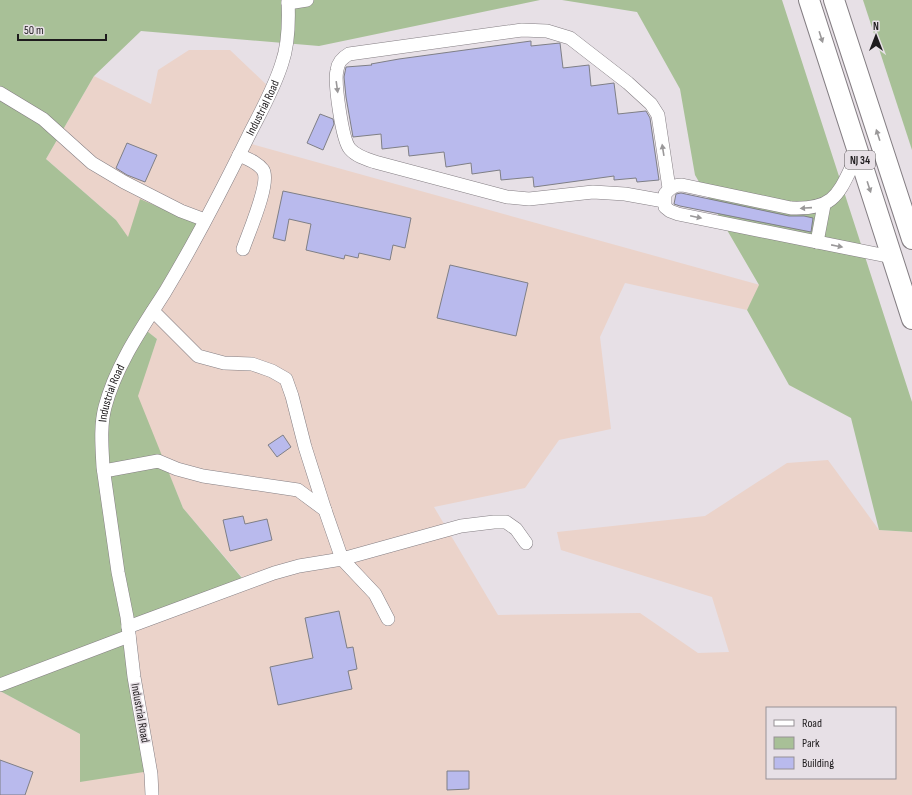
<svg xmlns="http://www.w3.org/2000/svg" width="912" height="795" font-family="'Sofia Sans Condensed',sans-serif">
  <style>
    .industrial { fill: #ebd3ca; fill-rule: evenodd }
    .green { fill: #a8c097 }
    .building { fill: #b9baed; stroke: #7f7f86 }
    .lines { fill: none; stroke-linecap: round; stroke-linejoin: round }
    .minor-casing { stroke: #847e83; stroke-width: 14 }
    .highway-casing { stroke: #847e83; stroke-width: 22 }
    .minor { stroke: #fff; stroke-width: 13 }
    .highway { stroke: #fff; stroke-width: 20 }
    .oneway { fill: #9a9899 }
    .labels { text-anchor: middle; dominant-baseline: central; stroke-width: 3; stroke-linejoin: round; paint-order: stroke }
    .shield { fill: #e7e0e6; stroke: #5a5659; stroke-width: 1 }
    .shield-label { font-size: 11px; font-weight: bold; fill: #1e1b1d }
    .street-label { font-size: 12px; fill: #1e1b1d; stroke: #e7e0e6 }
  </style>
  <rect width="100%" height="100%" fill="#e7e0e6"/>
  <path class="industrial" d="M189,50H230L272,90L244,142L760,285L747,310L625,283L600,337L611,429L559,440L525,488L434,507L498,615L640,613L698,653L729,652L712,597L561,550L557,532L705,516L787,463L828,460L879,530L912,532V795H0V691L80,734L128,626L247,583L183,508L137,396L157,339L138,324L128,238L116,220L46,159L94,76L151,104L158,70ZM767,708H895V778H767Z"/>
  <g class="green">
    <path d="M0,0H540L319,46L141,31L94,76L46,159L116,220L128,237L140,199L198,224L138,324L157,339L138,396L183,508L247,584L128,626L150,771L80,782V734L0,691Z"/>
    <path d="M562,0H782L912,402V532L879,530L851,418L789,385L747,310L759,285L695,175L680,89L637,12Z"/>
    <path d="M863,0H912V150Z"/>
  </g>
  <g class="building">
    <path d="M531,41V46L560,43L563,68L589,65L591,86L614,83L618,114L646,111L650,118L659,180L637,182L636,178L614,180V176L534,187L533,177L501,180L500,170L472,174L471,163L446,167L444,152L409,156L408,146L382,149L381,134L353,137L346,97L344,77L346,67L372,65L371,64L399,59Z"/>
    <path d="M320,114L333,119L334,124L323,150L307,143Z"/>
    <path d="M127,143L157,155L145,182L127,175L116,168Z"/>
    <path d="M283,191L411,218L405,248L393,245L390,260L359,253L358,258L345,255L344,259L306,250L311,224L289,219L285,241L273,238Z"/>
    <path d="M681,193L789,216H804L813,218L811,232L680,206L674,204L676,194Z"/>
    <path d="M450,265L528,283L516,336L437,318Z"/>
    <path d="M283,435L291,447L277,457L268,445Z"/>
    <path d="M243,516L245,524L267,519L272,540L230,551L223,520Z"/>
    <path d="M339,611L347,648L353,647L357,669L348,671L352,689L278,705L270,667L313,658L305,618Z"/>
    <path d="M0,760L33,772L25,795H0Z"/>
    <path d="M447,771H469V789L447,790Z"/>
  </g>
  <g class="lines">
    <g class="minor-casing">
      <g id="minor">
        <path d="M288,3L307,0"/>
        <path d="M0,93L43,119L92,163L124,182L181,211L205,220"/>
        <path d="M858,154C839,191 838,210 791,208L682,185C674,185 670,188 665,194V207L670,211L678,214L892,257"/>
        <path d="M239,155C248,159 257,162 263,170C271,182 248,234 243,249"/>
        <path d="M664,201L625,194L593,192L529,199L507,197L375,162C366,159 356,156 350,149C342,140 334,82 337,70C338,62 342,58 349,54L522,30L547,31L570,38L628,83L651,104L658,115L669,188"/>
        <path d="M817,242L824,205"/>
        <path d="M153,311L198,356L224,363L252,364L272,371L286,379L292,396L305,447L325,510"/>
        <path d="M104,471L158,461L177,469L203,476L298,490L325,510L342,559L461,526L494,522H506L516,529L526,543"/>
        <path d="M128,627L274,573L299,566L342,559L375,594L388,619"/>
        <path d="M0,685L129,636"/>
        <path id="s1" d="M152,795L151,774L134,677L127,617L118,572L103,467C102,447 100,426 105,407C116,365 142,328 165,292C195,242 222,190 248,137C260,113 274,89 282,63C289,43 289,20 288,0"/>
      </g>
    </g>
    <g class="highway-casing">
      <g id="highway">
        <path d="M809,0L912,319"/>
        <path d="M834,0L912,239"/>
      </g>
    </g>
    <use href="#minor" class="minor"/>
    <use href="#highway" class="highway"/>
  </g>
  <defs><path id="oneway-solid" d="M-6-.8H1V-3.2L6.5 0L1 3.2V.8H-6Z"/></defs>
  <g class="oneway">
    <use href="#oneway-solid" transform="translate(821 37) rotate(72)"/>
    <use href="#oneway-solid" transform="translate(337 87) rotate(82)"/>
    <use href="#oneway-solid" transform="translate(878 135) rotate(-108)"/>
    <use href="#oneway-solid" transform="translate(663 150) rotate(-99)"/>
    <use href="#oneway-solid" transform="translate(869 187) rotate(72)"/>
    <use href="#oneway-solid" transform="translate(806 208) rotate(176)"/>
    <use href="#oneway-solid" transform="translate(696 217) rotate(12)"/>
    <use href="#oneway-solid" transform="translate(837 246) rotate(11)"/>
  </g>
  <g class="labels">
    <rect class="shield" x="845" y="151" width="30" height="18" rx="3"/>
    <g class="shield-label">
      <text x="860" y="160">NJ 34</text>
    </g>
    <g class="street-label">
      <text stroke="none"><textPath href="#s1" startOffset="731">Industrial Road</textPath></text>
      <text stroke="none"><textPath href="#s1" startOffset="407">Industrial Road</textPath></text>
      <text transform="translate(140 713) rotate(80)">Industrial Road</text>
    </g>
  </g>
  <rect x="766" y="707" width="130" height="72" fill="#e7e0e6" stroke="#979196"/>
  <rect x="774" y="720" width="20" height="6" fill="#ffffff" stroke="#979196"/>
  <text x="802" y="727" font-size="12" fill="#1e1b1d">Road</text>
  <rect x="774" y="737" width="20" height="12" fill="#a8c097" stroke="#979196"/>
  <text x="802" y="747" font-size="12" fill="#1e1b1d">Park</text>
  <rect x="774" y="757" width="20" height="12" fill="#b9baed" stroke="#979196"/>
  <text x="802" y="767" font-size="12" fill="#1e1b1d">Building</text>
  <g transform="translate(876 36)" stroke="#e7e0e6" stroke-width="3" paint-order="stroke">
  <path d="M0-3L7 15L0 10L-7 15Z" fill="#1e1b1d"/>
  <text y="-6" font-size="11" font-weight="bold" text-anchor="middle" fill="#1e1b1d">N</text>
  </g>
  <path d="M18 34v6h88v-6" fill="none" stroke="#1e1b1d" stroke-width="2"/>
  <text x="24" y="34" font-size="12" fill="#1e1b1d" stroke="#e7e0e6" stroke-width="3" paint-order="stroke">50 m</text>
</svg>
